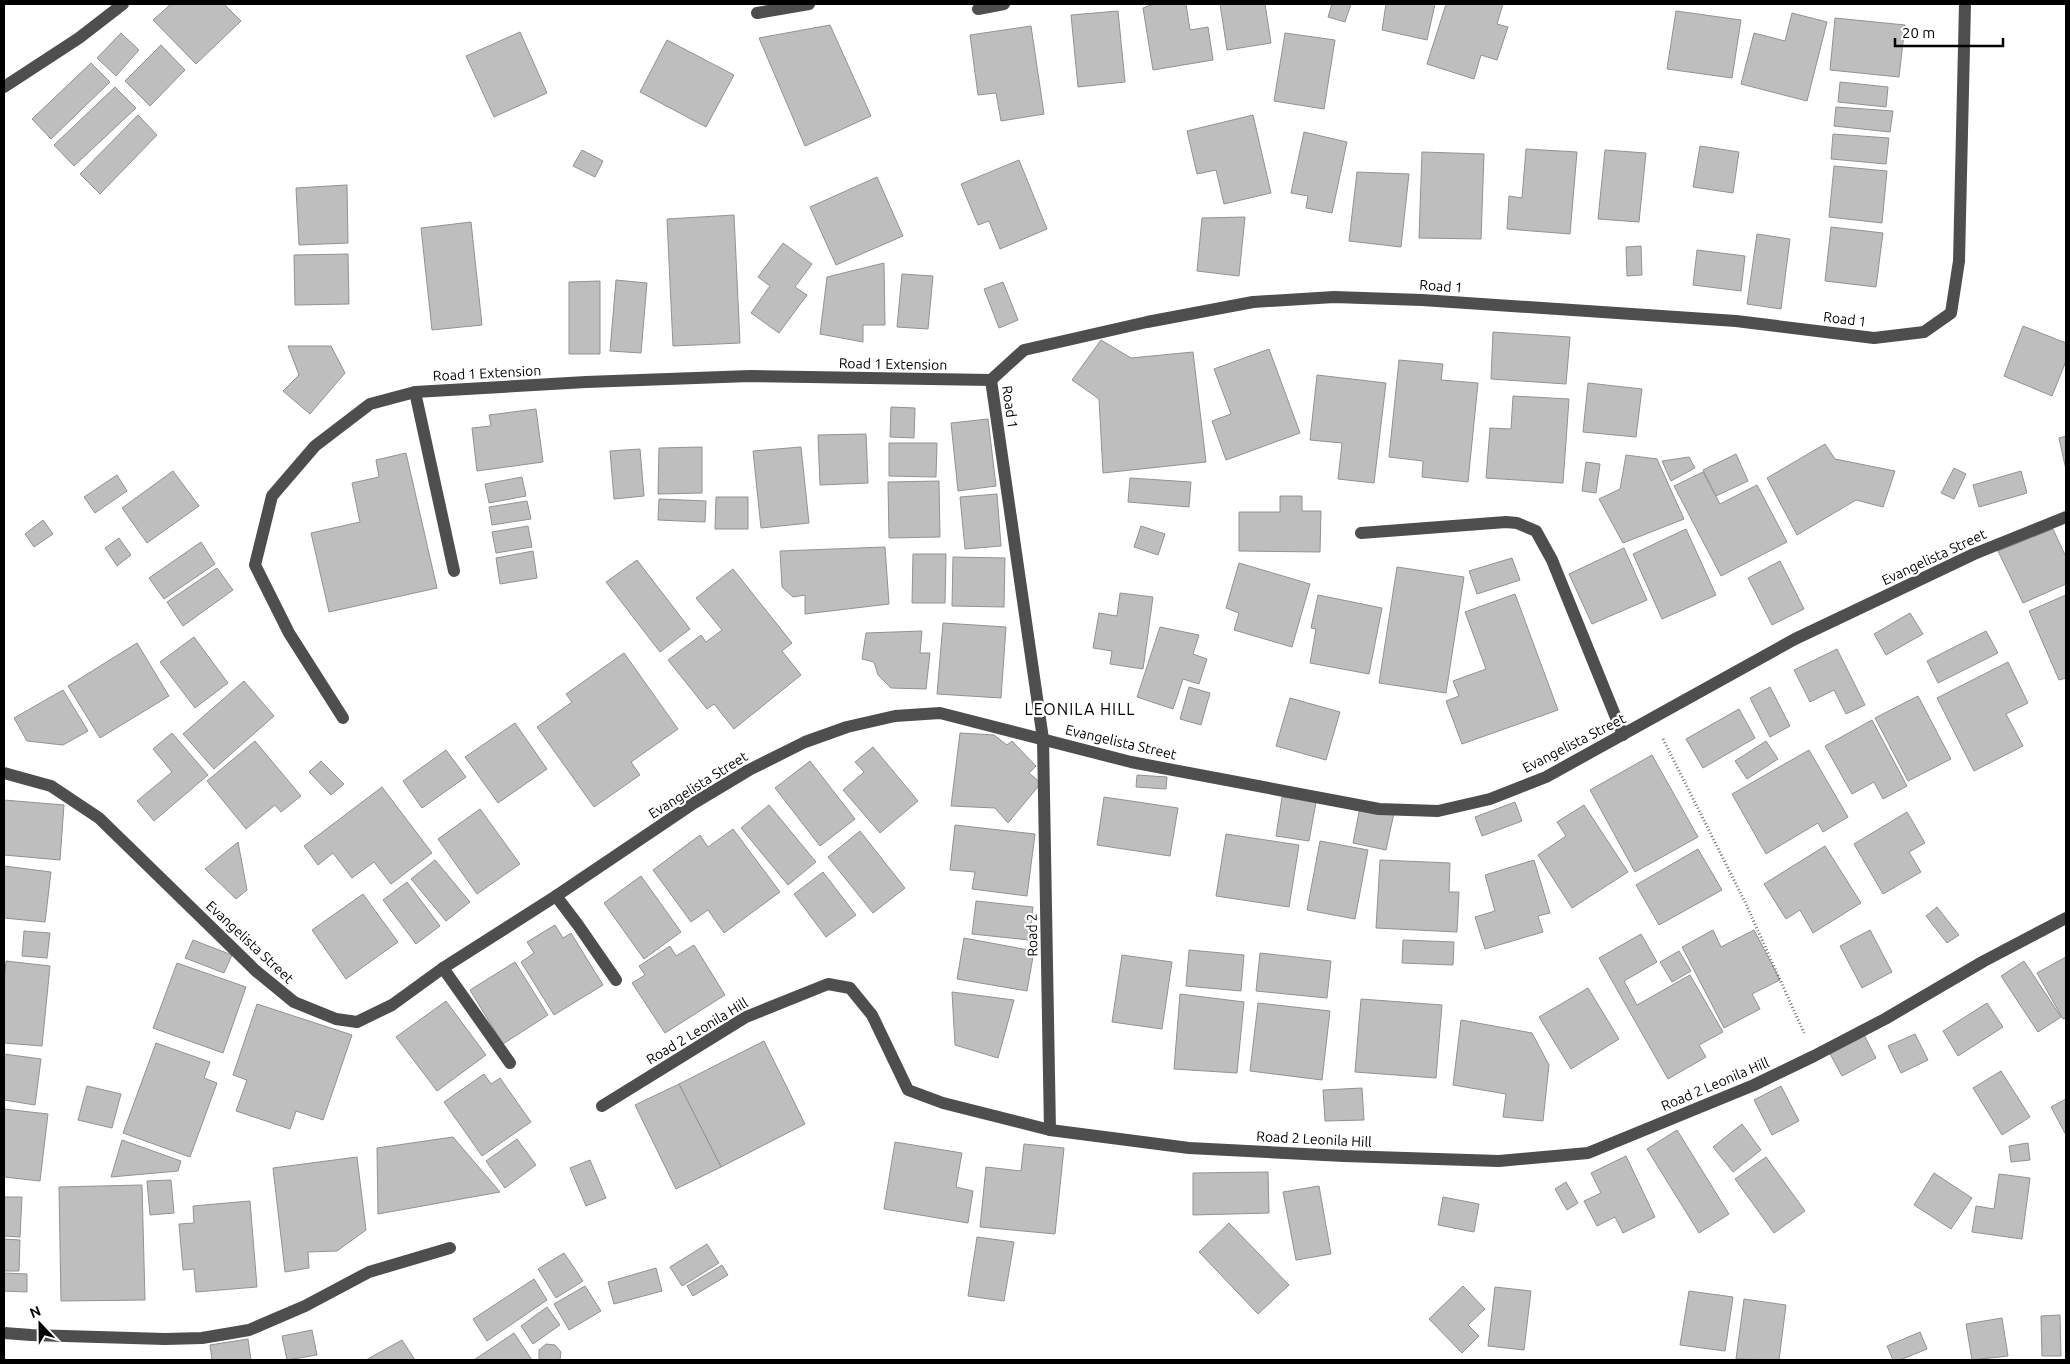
<svg xmlns="http://www.w3.org/2000/svg" width="2070" height="1364" font-family="Ubuntu,sans-serif">
  <style>
    .building { fill: #bebebe; stroke: #929292 }
    .lines { fill: none; stroke-linecap: round; stroke-linejoin: round }
    .path { stroke: #707070; stroke-width: 3; stroke-dasharray: 1 2.5; stroke-linecap: butt }
    .minor { stroke: #4e4e4e; stroke-width: 12 }
    .labels { text-anchor: middle; dominant-baseline: central; stroke-width: 4.5; stroke-linejoin: round; paint-order: stroke }
    .street-label { font-size: 14px; fill: #000; stroke: #fff }
    .quarter-label { font-size: 16px; letter-spacing: 1px; fill: #000; stroke: #fff }
  </style>
  <rect width="100%" height="100%" fill="#fff"/>
  <g class="building">
    <path d="M171,4H224L241,21L196,64L153,20Z"/>
    <path d="M1154,4H1186L1190,30L1208,27L1213,60L1153,70L1143,8Z"/>
    <path d="M1220,4H1265L1271,43L1227,50Z"/>
    <path d="M1332,4H1351L1345,22L1328,17Z"/>
    <path d="M1386,4H1435L1427,40L1382,30Z"/>
    <path d="M1446,4H1503L1497,24L1508,27L1497,60L1481,55L1474,79L1427,64Z"/>
    <path d="M1118,11L1125,82L1078,87L1071,15Z"/>
    <path d="M1676,11L1741,20L1732,78L1667,69Z"/>
    <path d="M1792,13L1827,22L1807,101L1741,84L1754,33L1785,41Z"/>
    <path d="M1835,18L1905,25L1899,77L1830,70Z"/>
    <path d="M830,25L871,116L805,146L759,38Z"/>
    <path d="M1031,26L1044,114L1001,121L996,93L978,95L970,35Z"/>
    <path d="M520,32L547,93L494,117L466,56Z"/>
    <path d="M121,33L139,50L116,76L97,58Z"/>
    <path d="M1285,33L1335,40L1324,109L1274,101Z"/>
    <path d="M667,40L734,75L706,127L640,92Z"/>
    <path d="M161,45L185,70L150,106L125,81Z"/>
    <path d="M91,63L110,82L51,139L32,119Z"/>
    <path d="M1840,82L1888,87L1886,107L1838,102Z"/>
    <path d="M115,87L136,108L74,166L54,145Z"/>
    <path d="M1836,107L1893,111L1890,132L1834,126Z"/>
    <path d="M138,115L157,135L100,194L80,174Z"/>
    <path d="M1253,115L1271,193L1224,204L1216,170L1197,174L1187,131Z"/>
    <path d="M1304,132L1347,142L1332,213L1306,208L1308,196L1291,193Z"/>
    <path d="M1833,134L1889,138L1886,164L1831,159Z"/>
    <path d="M1700,146L1739,152L1733,193L1693,187Z"/>
    <path d="M1526,149L1577,152L1570,234L1507,229L1509,196L1522,198Z"/>
    <path d="M582,150L603,161L595,177L573,166Z"/>
    <path d="M1605,150L1646,153L1639,222L1598,219Z"/>
    <path d="M1422,152L1484,154L1481,239L1419,238Z"/>
    <path d="M1019,160L1047,229L1000,249L989,221L978,225L961,184Z"/>
    <path d="M1834,166L1887,171L1882,223L1829,217Z"/>
    <path d="M1357,172L1409,174L1401,247L1349,241Z"/>
    <path d="M877,177L903,236L836,265L810,207Z"/>
    <path d="M347,185L348,243L299,245L296,188Z"/>
    <path d="M734,215L740,343L673,346L667,219Z"/>
    <path d="M1245,217L1239,276L1197,271L1202,218Z"/>
    <path d="M471,222L482,325L432,330L421,228Z"/>
    <path d="M1831,227L1883,233L1876,287L1825,281Z"/>
    <path d="M1757,234L1790,239L1781,309L1747,304Z"/>
    <path d="M783,243L812,264L795,287L807,295L779,333L751,313L770,286L758,277Z"/>
    <path d="M1641,246L1642,275L1627,276L1626,247Z"/>
    <path d="M1697,250L1745,256L1741,291L1693,285Z"/>
    <path d="M348,254L349,304L295,305L294,255Z"/>
    <path d="M884,263L885,325H863V342L820,334L827,277Z"/>
    <path d="M902,274L933,276L928,329L897,327Z"/>
    <path d="M616,280L647,283L641,353L610,351Z"/>
    <path d="M600,281V354H569V282Z"/>
    <path d="M1003,282L1018,320L999,328L984,289Z"/>
    <path d="M2023,326L2066,343V361L2052,396L2004,376Z"/>
    <path d="M1493,332L1570,337L1566,384L1491,379Z"/>
    <path d="M1101,340L1131,358L1193,352L1206,462L1103,473L1099,399L1072,380Z"/>
    <path d="M288,346H331L345,373L310,414L283,391L299,375Z"/>
    <path d="M1269,349L1300,433L1226,460L1212,421L1231,414L1214,369Z"/>
    <path d="M1399,360L1443,364L1441,380L1478,383L1468,482L1422,477L1423,461L1389,457Z"/>
    <path d="M1317,375L1386,383L1374,483L1338,479L1342,443L1310,440Z"/>
    <path d="M1588,383L1642,389L1636,437L1583,432Z"/>
    <path d="M1513,396L1569,399L1563,483L1486,478L1490,428L1511,429Z"/>
    <path d="M891,407L915,408L914,438L890,437Z"/>
    <path d="M536,409L543,462L477,471L472,428L491,426L489,415Z"/>
    <path d="M988,419L996,486L958,491L951,423Z"/>
    <path d="M866,434L868,483L820,485L818,435Z"/>
    <path d="M2066,436V470L2059,438Z"/>
    <path d="M889,443H937L936,477L889,476Z"/>
    <path d="M1825,444L1835,459L1895,471L1883,507L1856,500L1797,535L1767,478Z"/>
    <path d="M702,447V493L658,494L659,448Z"/>
    <path d="M801,447L809,523L761,528L753,451Z"/>
    <path d="M640,449L644,496L614,499L610,451Z"/>
    <path d="M406,453L437,588L329,612L311,533L360,522L352,483L379,477L376,460Z"/>
    <path d="M1736,454L1748,481L1716,496L1703,470Z"/>
    <path d="M1626,455L1657,459L1684,519L1623,543L1599,499L1620,489Z"/>
    <path d="M1689,457L1695,468L1671,481L1662,461Z"/>
    <path d="M1586,462L1600,464L1596,493L1582,491Z"/>
    <path d="M1954,468L1966,474L1954,499L1941,493Z"/>
    <path d="M173,471L199,506L147,543L122,508Z"/>
    <path d="M2021,471L2027,493L1979,507L1973,485Z"/>
    <path d="M1703,472L1720,504L1757,485L1787,542L1721,576L1674,486Z"/>
    <path d="M117,475L127,491L95,513L84,497Z"/>
    <path d="M522,477L526,496L489,503L485,484Z"/>
    <path d="M1130,478L1191,482L1189,507L1128,502Z"/>
    <path d="M939,481L940,537L889,538L888,482Z"/>
    <path d="M997,494L1001,546L965,549L960,497Z"/>
    <path d="M1280,496H1302V511H1321L1320,552L1239,551V512H1280Z"/>
    <path d="M716,497H748V529H715Z"/>
    <path d="M659,499L706,501L705,522L658,520Z"/>
    <path d="M527,501L531,519L492,525L489,507Z"/>
    <path d="M43,520L53,534L34,547L25,534Z"/>
    <path d="M528,526L532,547L496,553L492,532Z"/>
    <path d="M1141,526L1165,534L1158,555L1134,547Z"/>
    <path d="M1686,529L1716,595L1662,619L1633,554Z"/>
    <path d="M2053,529L2066,557V584L2023,603L1998,551Z"/>
    <path d="M119,538L131,555L117,566L105,548Z"/>
    <path d="M201,542L215,564L164,599L149,578Z"/>
    <path d="M885,547L889,604L805,614V595L793,597L782,587L780,551Z"/>
    <path d="M1624,548L1647,600L1592,624L1569,574Z"/>
    <path d="M533,551L537,578L500,584L496,558Z"/>
    <path d="M913,554H946L945,603H912Z"/>
    <path d="M953,557L1005,558L1004,607L952,606Z"/>
    <path d="M1512,558L1520,580L1477,594L1469,571Z"/>
    <path d="M637,560L690,629L660,652L606,582Z"/>
    <path d="M1780,561L1804,609L1772,625L1748,578Z"/>
    <path d="M1239,563L1310,584L1292,647L1234,630L1239,613L1226,608Z"/>
    <path d="M1397,567L1464,577L1446,693L1379,683Z"/>
    <path d="M217,568L233,590L183,626L167,602Z"/>
    <path d="M733,569L792,643L782,651L801,675L734,729L714,704L707,709L668,660L701,635L706,642L722,630L696,598Z"/>
    <path d="M1120,593L1153,597L1143,669L1110,664L1112,651L1093,648L1099,613L1117,616Z"/>
    <path d="M1515,594L1558,710L1462,744L1446,701L1459,696L1453,681L1486,669L1465,612Z"/>
    <path d="M1318,595L1382,608L1369,674L1310,663L1316,629L1311,628Z"/>
    <path d="M2066,595V678L2059,680L2029,611Z"/>
    <path d="M1910,613L1923,634L1886,655L1874,634Z"/>
    <path d="M943,623L1006,627L1001,698L937,694Z"/>
    <path d="M1160,627L1199,635L1193,654L1207,659L1199,684L1183,679L1173,709L1137,697Z"/>
    <path d="M922,631L920,653H930L926,689L891,688L878,675L874,662L862,659L866,633Z"/>
    <path d="M1986,631L1998,653L1938,683L1927,661Z"/>
    <path d="M194,637L228,683L195,708L160,662Z"/>
    <path d="M137,643L169,696L100,738L68,686Z"/>
    <path d="M1837,649L1865,705L1846,714L1834,690L1810,702L1794,670Z"/>
    <path d="M624,653L678,729L631,762L640,775L594,807L537,727L572,702L566,694Z"/>
    <path d="M2008,662L2028,703L2006,714L2023,746L1974,771L1937,698Z"/>
    <path d="M244,681L274,716L214,769L183,734Z"/>
    <path d="M1189,687L1210,693L1201,725L1180,719Z"/>
    <path d="M1770,687L1790,726L1770,737L1750,698Z"/>
    <path d="M63,690L88,731L63,745L27,741L14,718Z"/>
    <path d="M1918,696L1951,759L1908,781L1875,718Z"/>
    <path d="M1290,698L1340,712L1326,760L1276,746Z"/>
    <path d="M1739,709L1755,738L1703,768L1686,739Z"/>
    <path d="M1872,720L1907,786L1883,799L1874,782L1852,794L1825,746Z"/>
    <path d="M515,723L547,769L498,803L465,757Z"/>
    <path d="M172,733L208,775L154,821L137,801L172,772L153,749Z"/>
    <path d="M960,733L994,735L1007,745L1012,741L1036,766L1029,773L1041,783L1008,823L995,808L951,806Z"/>
    <path d="M255,741L301,796L281,812L275,805L246,829L207,781Z"/>
    <path d="M1766,741L1778,759L1747,779L1735,761Z"/>
    <path d="M873,747L918,801L880,833L843,790L864,772L855,762Z"/>
    <path d="M446,750L466,777L422,808L403,781Z"/>
    <path d="M1809,750L1848,817L1823,832L1818,823L1766,854L1732,794Z"/>
    <path d="M1652,755L1698,837L1635,872L1590,790Z"/>
    <path d="M321,761L344,784L331,795L309,772Z"/>
    <path d="M810,761L855,819L820,846L775,788Z"/>
    <path d="M1137,775L1167,777L1166,789L1136,787Z"/>
    <path d="M382,787L432,853L391,884L374,862L352,878L333,853L318,865L304,846Z"/>
    <path d="M1104,797L1178,808L1170,856L1097,845Z"/>
    <path d="M1282,797L1316,802L1309,841L1276,836Z"/>
    <path d="M4,800L64,805L60,860L4,855Z"/>
    <path d="M1515,802L1522,821L1482,836L1475,817Z"/>
    <path d="M769,805L816,862L788,885L741,828Z"/>
    <path d="M1584,805L1628,872L1572,908L1538,855L1566,836L1557,822Z"/>
    <path d="M1360,807L1394,813L1386,850L1353,843Z"/>
    <path d="M480,809L520,864L477,894L438,839Z"/>
    <path d="M1907,812L1925,843L1909,852L1921,872L1883,894L1854,844Z"/>
    <path d="M955,825L1035,834L1027,896L972,889L975,872L950,870Z"/>
    <path d="M733,829L780,892L724,933L708,910L691,922L653,870L700,835L708,847Z"/>
    <path d="M860,831L905,888L873,913L828,857Z"/>
    <path d="M1226,834L1299,845L1289,907L1216,896Z"/>
    <path d="M1320,841L1368,850L1355,919L1307,910Z"/>
    <path d="M238,842L247,890L236,899L205,869Z"/>
    <path d="M1825,846L1861,903L1813,933L1800,910L1786,919L1764,884Z"/>
    <path d="M1698,849L1722,890L1659,925L1636,885Z"/>
    <path d="M435,860L470,902L446,921L411,879Z"/>
    <path d="M1380,860L1450,863L1449,892H1459L1457,932L1376,928Z"/>
    <path d="M1534,860L1550,913L1538,916L1543,932L1485,949L1475,917L1495,911L1485,875Z"/>
    <path d="M4,866L51,872L45,922L4,918Z"/>
    <path d="M823,872L856,915L826,937L794,894Z"/>
    <path d="M641,876L681,932L644,959L604,903Z"/>
    <path d="M407,882L440,926L416,944L383,900Z"/>
    <path d="M363,894L398,942L346,979L312,930Z"/>
    <path d="M976,901L1033,907L1029,940L972,934Z"/>
    <path d="M1937,907L1959,935L1947,943L1926,916Z"/>
    <path d="M555,925L563,938L571,933L603,985L554,1015L521,962L534,953L527,942Z"/>
    <path d="M1713,930L1721,947L1754,930L1780,980L1752,994L1760,1009L1724,1028L1682,947Z"/>
    <path d="M1870,930L1892,972L1862,988L1840,946Z"/>
    <path d="M24,931L50,933L47,958L22,956Z"/>
    <path d="M1641,934L1657,962L1624,981L1637,1005L1690,975L1723,1032L1699,1045L1706,1057L1668,1079L1599,958Z"/>
    <path d="M964,938L1034,951L1027,991L957,979Z"/>
    <path d="M193,940L232,955L224,973L185,958Z"/>
    <path d="M1403,940L1454,942L1453,965L1402,963Z"/>
    <path d="M694,945L725,995L665,1033L632,983L645,975L639,966L670,946L676,956Z"/>
    <path d="M1189,950L1244,955L1241,991L1186,986Z"/>
    <path d="M1679,951L1691,971L1672,982L1660,962Z"/>
    <path d="M1260,953L1331,961L1327,998L1256,991Z"/>
    <path d="M1122,955L1172,962L1162,1029L1112,1022Z"/>
    <path d="M2066,957V1018L2063,1019L2037,973Z"/>
    <path d="M6,961L50,966L42,1046L4,1043V982Z"/>
    <path d="M2024,961L2061,1017L2038,1032L2001,976Z"/>
    <path d="M515,962L548,1015L503,1044L470,990Z"/>
    <path d="M177,963L246,987L223,1053L153,1028Z"/>
    <path d="M1588,988L1619,1039L1571,1069L1539,1017Z"/>
    <path d="M952,992L1014,1000L998,1058L955,1045Z"/>
    <path d="M1180,994L1244,1002L1237,1073L1174,1069Z"/>
    <path d="M1361,999L1442,1005L1436,1078L1355,1072Z"/>
    <path d="M446,1001L486,1055L437,1091L396,1037Z"/>
    <path d="M1258,1003L1330,1011L1322,1080L1250,1071Z"/>
    <path d="M1987,1003L2003,1027L1958,1056L1943,1031Z"/>
    <path d="M257,1004L352,1035L323,1120L296,1111L290,1129L236,1111L247,1080L233,1075Z"/>
    <path d="M1461,1020L1532,1033L1549,1065L1543,1121L1503,1117L1506,1094L1453,1085Z"/>
    <path d="M1863,1033L1876,1058L1842,1076L1829,1052Z"/>
    <path d="M1915,1034L1928,1060L1901,1073L1888,1046Z"/>
    <path d="M764,1041L805,1124L721,1167L679,1084Z"/>
    <path d="M156,1043L210,1062L204,1078L217,1083L190,1157L123,1133Z"/>
    <path d="M4,1054L41,1059L35,1105L4,1100Z"/>
    <path d="M2001,1071L2030,1117L2002,1135L1973,1088Z"/>
    <path d="M484,1074L491,1084L500,1078L531,1122L482,1156L444,1102Z"/>
    <path d="M679,1084L721,1167L676,1189L635,1105Z"/>
    <path d="M87,1086L121,1094L112,1128L78,1120Z"/>
    <path d="M1781,1086L1799,1121L1772,1135L1754,1100Z"/>
    <path d="M1362,1088L1364,1120L1325,1121L1323,1090Z"/>
    <path d="M2066,1099V1135L2051,1107Z"/>
    <path d="M4,1109L48,1114L40,1181L4,1177Z"/>
    <path d="M1742,1124L1761,1150L1733,1172L1713,1147Z"/>
    <path d="M1677,1130L1729,1214L1699,1233L1647,1149Z"/>
    <path d="M453,1137L500,1192L378,1214L377,1148Z"/>
    <path d="M517,1139L536,1165L505,1188L486,1161Z"/>
    <path d="M122,1140L181,1161L178,1171L111,1177Z"/>
    <path d="M895,1142L962,1153L956,1187L973,1191L968,1223L884,1209Z"/>
    <path d="M2028,1143L2030,1160L2011,1162L2009,1146Z"/>
    <path d="M1024,1144L1064,1148L1055,1234L980,1227L986,1167L1021,1171Z"/>
    <path d="M1626,1156L1655,1217L1623,1233L1615,1217L1597,1226L1584,1201L1601,1193L1591,1173Z"/>
    <path d="M357,1157L366,1230L337,1251L308,1252L309,1268L285,1272L273,1168Z"/>
    <path d="M1766,1157L1805,1211L1774,1233L1735,1179Z"/>
    <path d="M590,1160L606,1198L586,1206L570,1168Z"/>
    <path d="M1268,1172L1269,1213L1193,1215V1173Z"/>
    <path d="M1934,1173L1972,1198L1951,1229L1914,1205Z"/>
    <path d="M1999,1174L2030,1178L2022,1239L1972,1232L1976,1206L1994,1209Z"/>
    <path d="M171,1180L174,1213L150,1215L147,1181Z"/>
    <path d="M1566,1182L1578,1203L1567,1210L1555,1189Z"/>
    <path d="M142,1185L145,1300L61,1301L59,1187Z"/>
    <path d="M1319,1186L1331,1254L1296,1260L1283,1192Z"/>
    <path d="M4,1197H22L20,1237L4,1236Z"/>
    <path d="M1443,1197L1479,1204L1474,1232L1438,1225Z"/>
    <path d="M250,1201L257,1287L196,1292L194,1269L183,1270L179,1224L194,1223L193,1206Z"/>
    <path d="M1229,1223L1289,1285L1258,1314L1199,1252Z"/>
    <path d="M977,1237L1014,1242L1004,1301L968,1296Z"/>
    <path d="M4,1239L20,1240L19,1271H4Z"/>
    <path d="M707,1244L719,1263L682,1286L670,1267Z"/>
    <path d="M564,1253L583,1281L556,1298L538,1269Z"/>
    <path d="M722,1265L728,1275L693,1296L687,1286Z"/>
    <path d="M656,1268L662,1291L614,1304L608,1282Z"/>
    <path d="M4,1273L27,1274V1292L4,1291Z"/>
    <path d="M534,1279L547,1300L487,1341L473,1319Z"/>
    <path d="M585,1286L601,1311L569,1330L554,1304Z"/>
    <path d="M1463,1286L1485,1309L1468,1325L1479,1336L1462,1353L1429,1319Z"/>
    <path d="M1495,1287L1531,1291L1524,1350L1488,1346Z"/>
    <path d="M1689,1291L1733,1297L1725,1351L1680,1345Z"/>
    <path d="M1744,1299L1786,1305L1779,1360L1736,1359Z"/>
    <path d="M547,1307L560,1325L533,1344L521,1326Z"/>
    <path d="M2060,1315L2061,1356H2042L2041,1316Z"/>
    <path d="M2002,1318L2008,1356L1972,1360L1966,1324Z"/>
    <path d="M312,1330L317,1355L287,1360L282,1336Z"/>
    <path d="M1920,1332L1927,1349L1900,1360H1893L1887,1346Z"/>
    <path d="M514,1333L532,1360H474Z"/>
    <path d="M248,1339L251,1360H212L210,1345Z"/>
    <path d="M402,1340L415,1360H366Z"/>
    <path d="M546,1344L555,1345L561,1352L560,1360H539V1350Z"/>
  </g>
  <g class="lines">
    <path class="path" d="M1663,739L1745,902L1804,1033"/>
    <g class="minor">
      <path d="M978,9L1004,4"/>
      <path d="M757,13L809,4"/>
      <path d="M4,87L79,38L123,4"/>
      <path d="M991,380L1024,350L1147,322L1253,302L1334,297L1422,300L1736,321L1874,338L1924,332L1951,313L1959,261L1965,4"/>
      <path d="M991,380L1043,739L1050,1130"/>
      <path d="M415,392L454,571"/>
      <path d="M1361,533L1506,522L1517,523L1536,531L1552,560L1623,735"/>
      <path d="M343,718L289,633L255,565L272,496L315,446L370,404L415,392L586,382L750,376L991,380"/>
      <path d="M4,773L51,786L99,818L256,971L294,1002L336,1019L357,1022L392,1005L443,968L556,896L694,803L749,770L805,742L847,727L895,716L940,713L1131,762L1379,809L1438,811L1490,799L1546,777L1795,639L1974,554L2066,517"/>
      <path d="M556,896L578,925L616,980"/>
      <path d="M443,968L510,1063"/>
      <path d="M602,1106L746,1017L828,984L850,988L872,1015L908,1090L943,1103L1050,1130L1189,1148L1344,1156L1499,1161L1588,1153L1754,1085L1814,1056L1885,1019L1984,961L2066,918"/>
      <path d="M4,1333L31,1335L165,1339L202,1338L249,1330L305,1306L369,1272L450,1248"/>
    </g>
  </g>
  <g class="labels">
    <g class="street-label">
      <text transform="translate(1441 286) rotate(4)">Road 1</text>
      <text transform="translate(1845 319) rotate(7)">Road 1</text>
      <text transform="translate(893 364) rotate(1)">Road 1 Extension</text>
      <text transform="translate(487 373) rotate(-3)">Road 1 Extension</text>
      <text transform="translate(1010 407) rotate(82)">Road 1</text>
      <text transform="translate(1934 557) rotate(-25)">Evangelista Street</text>
      <text transform="translate(1121 742) rotate(13)">Evangelista Street</text>
      <text transform="translate(1574 743) rotate(-27)">Evangelista Street</text>
      <text transform="translate(698 785) rotate(-32)">Evangelista Street</text>
      <text transform="translate(1032 935) rotate(-91)">Road 2</text>
      <text transform="translate(250 942) rotate(43)">Evangelista Street</text>
      <text transform="translate(697 1031) rotate(-31)">Road 2 Leonila Hill</text>
      <text transform="translate(1715 1084) rotate(-23)">Road 2 Leonila Hill</text>
      <text transform="translate(1314 1139) rotate(3)">Road 2 Leonila Hill</text>
    </g>
    <g class="quarter-label">
      <text x="1080" y="709">LEONILA HILL</text>
    </g>
  </g>
  <rect width="2070" height="1364" fill="none" stroke="#000000" stroke-width="10"/>
  <g transform="translate(40 1324) rotate(338)" stroke="#ffffff" stroke-width="4" paint-order="stroke">
  <path d="M0-4L9 19L0 12L-9 19Z" fill="#000000"/>
  <text y="-8" font-size="14" font-weight="bold" text-anchor="middle" fill="#000000">N</text>
  </g>
  <path d="M1895 38v8h108v-8" fill="none" stroke="#000000" stroke-width="2.5"/>
  <text x="1902" y="38" font-size="15" fill="#000000" stroke="#ffffff" stroke-width="4" paint-order="stroke">20 m</text>
</svg>
